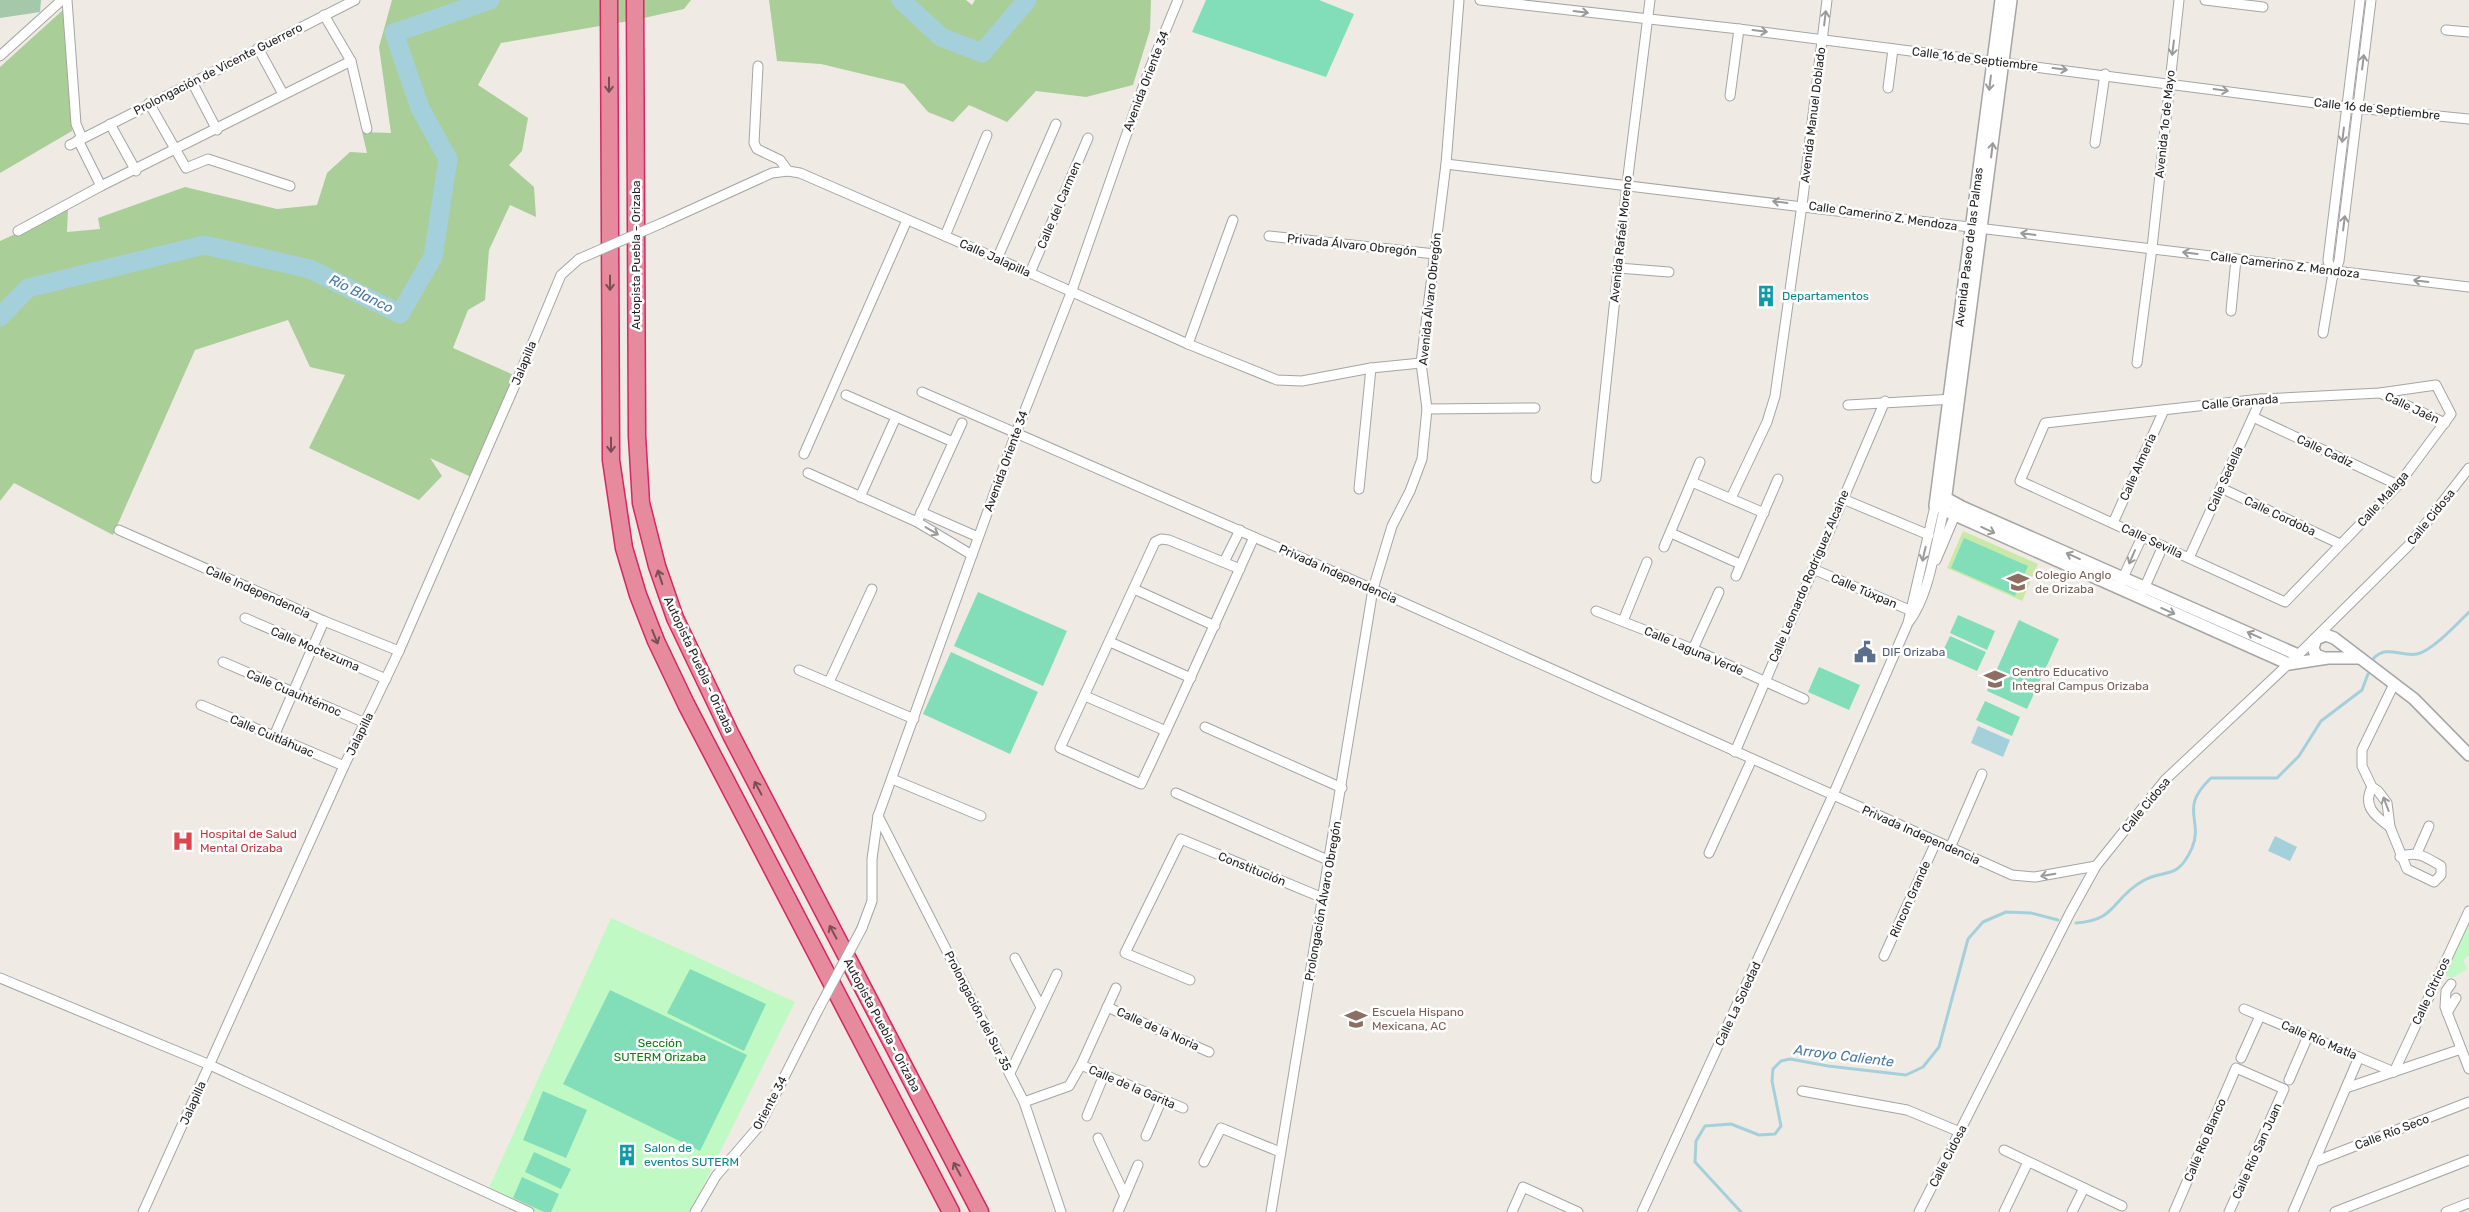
<svg xmlns="http://www.w3.org/2000/svg" width="2469" height="1212" font-family="Rubik,sans-serif">
  <style>
    .grass { fill: #c9e9a9 }
    .forest { fill: #a9ce98 }
    .cemetery { fill: #a5c7aa }
    .park { fill: #c0f9c4 }
    .pitch { fill: #82deb9 }
    .water { fill: #a4d0dc }
    .lines { fill: none; stroke-linecap: round; stroke-linejoin: round }
    .stream { stroke: #a4d0dc; stroke-width: 3 }
    .river { stroke: #a4d0dc; stroke-width: 19 }
    .minor-casing { stroke: #a5a5a5; stroke-width: 11 }
    .tertiary-casing { stroke: #a5a5a5; stroke-width: 14 }
    .motorway-casing { stroke: #d82564; stroke-width: 19 }
    .minor { stroke: #fff; stroke-width: 9 }
    .tertiary { stroke: #fff; stroke-width: 11 }
    .motorway { stroke: #e68b9d; stroke-width: 16 }
    .minor-bridge-casing { stroke: #a5a5a5; stroke-width: 11; stroke-linecap: butt }
    .minor-bridge { stroke: #fff; stroke-width: 9 }
    .oneway { stroke: #9a9a9a }
    .oneway2 { stroke: #784f57 }
    .labels { text-anchor: middle; dominant-baseline: central; stroke-width: 5; stroke-linejoin: round; paint-order: stroke }
    .street-label { font-size: 12px; fill: #1e1e1e; stroke: #fff }
    .culture-label { font-size: 12px; fill: #0d838f; stroke: #fff; text-anchor: start }
    .education-label { font-size: 12px; fill: #785e54; stroke: #fff; text-anchor: start }
    .service-label { font-size: 12px; fill: #4e5e75; stroke: #fff; text-anchor: start }
    .health-label { font-size: 12px; fill: #be3a42; stroke: #fff; text-anchor: start }
    .park-label { font-size: 12px; fill: #0c7b14; stroke: #fff }
    .water-label { font-size: 14px; font-style: italic; fill: #4878a5; stroke: #fff }
  </style>
  <rect width="100%" height="100%" fill="#efebe4"/>
  <path class="grass" d="M1963,531L2038,564L2022,601L1947,568Z"/>
  <g class="forest">
    <path d="M392,0H691L684,9L635,20L501,43L478,85L528,118L522,151L509,165L534,187L536,217L510,205L489,250L485,300L468,310L453,348L516,376L471,477L430,458L442,476L419,500L309,448L345,375L310,367L288,320L195,350L113,535L14,483L0,501V241L68,210L67,232L100,229L98,218L185,187L277,209L317,205L327,173L350,152L367,153L362,132L391,133L379,47Z"/>
    <path d="M769,0H966L972,5L975,0H1151L1150,30L1133,85L1086,97L1036,91L1007,122L969,105L953,122L928,112L904,84L821,64L777,61Z"/>
    <path d="M64,9L72,131L0,173V67Z"/>
  </g>
  <path class="cemetery" d="M0,0H41L40,12L0,18Z"/>
  <g class="park">
    <path d="M611,918L795,1002L690,1212H536L488,1190Z"/>
    <path d="M2469,923V955L2463,960L2467,969L2452,978L2445,975Z"/>
  </g>
  <g class="pitch">
    <path d="M1206,0H1319L1354,14L1326,77L1192,32Z"/>
    <path d="M1964,538L2028,566L2015,596L1951,568Z"/>
    <path d="M978,592L1067,631L1043,686L954,646Z"/>
    <path d="M1958,615L1995,631L1987,650L1950,633Z"/>
    <path d="M2019,620L2059,639L2027,709L1987,691Z"/>
    <path d="M1950,636L1986,652L1977,671L1941,655Z"/>
    <path d="M951,652L1038,692L1010,754L923,714Z"/>
    <path d="M1819,667L1860,685L1849,710L1808,692Z"/>
    <path d="M1985,701L2020,717L2012,736L1976,720Z"/>
    <path d="M690,969L766,1004L744,1051L667,1013Z"/>
    <path d="M610,990L747,1055L700,1151L563,1084Z"/>
    <path d="M543,1091L587,1110L566,1158L523,1140Z"/>
    <path d="M534,1152L571,1169L561,1189L525,1172Z"/>
    <path d="M522,1177L559,1194L551,1212H544L513,1198Z"/>
  </g>
  <g class="water">
    <path d="M1978,726L2010,740L2003,757L1971,743Z"/>
    <path d="M2275,836L2297,847L2290,861L2268,851Z"/>
  </g>
  <g class="lines">
    <g class="stream">
      <path d="M2373,659C2386,644 2401,657 2417,654C2432,651 2458,623 2469,612"/>
      <path d="M2076,923C2116,921 2112,899 2141,882C2165,867 2176,883 2192,848C2204,820 2178,809 2211,778H2277L2299,756L2321,721L2362,690L2368,674"/>
      <path d="M1741,1212L1695,1162L1696,1141L1705,1126L1731,1124L1759,1135L1775,1134L1781,1126L1772,1081L1773,1069L1781,1061L1790,1059L1828,1066L1906,1075L1923,1067L1939,1047L1968,939L1983,922L2006,912L2031,913L2058,920"/>
    </g>
    <g class="river">
      <path d="M901,0L941,37L982,53L1027,0"/>
      <path d="M0,317L28,288L204,245L310,269L400,314L433,257L448,159L420,108L394,33L490,0"/>
    </g>
    <g class="minor-casing">
      <g id="minor">
        <path d="M67,0L76,124L82,138"/>
        <path d="M1480,0L1739,29L2346,107L2469,119"/>
        <path d="M2205,0L2263,7"/>
        <path d="M324,15L351,61L367,129"/>
        <path d="M2446,30L2469,32"/>
        <path d="M258,48L283,94"/>
        <path d="M0,56L62,0"/>
        <path d="M758,66L754,143L757,149L780,160L788,171"/>
        <path d="M192,82L217,130"/>
        <path d="M1888,88L1893,49"/>
        <path d="M1730,96L1739,29"/>
        <path d="M149,103L186,168L208,159L290,186"/>
        <path d="M110,124L136,171"/>
        <path d="M78,140L101,186"/>
        <path d="M2095,143L2105,74"/>
        <path d="M70,145L355,0"/>
        <path d="M1446,164L2469,287"/>
        <path d="M662,223L772,173L788,171L800,173L1030,273L1188,344L1277,380L1302,381L1371,368L1421,363"/>
        <path d="M18,231L101,186L351,61"/>
        <path d="M945,236L987,135"/>
        <path d="M1269,236L1435,254"/>
        <path d="M997,259L1056,124"/>
        <path d="M1618,268L1669,272"/>
        <path d="M1030,273L1088,138"/>
        <path d="M2331,274L2328,260L2360,0"/>
        <path d="M2231,311L2236,259"/>
        <path d="M2323,333L2332,279L2339,261L2371,0"/>
        <path d="M1188,344L1233,220"/>
        <path d="M2137,363L2152,248L2179,0"/>
        <path d="M2436,385L2451,414L2398,485L2285,602L2020,481L2045,423L2261,399L2380,393Z"/>
        <path d="M922,392L1373,589L2012,875L2035,877L2096,866"/>
        <path d="M2380,393L2445,423"/>
        <path d="M846,395L953,442"/>
        <path d="M1848,405L1954,399"/>
        <path d="M1427,409L1535,408"/>
        <path d="M2253,417L2398,485"/>
        <path d="M804,454L907,220"/>
        <path d="M808,473L917,522L972,555"/>
        <path d="M1596,478L1627,184L1650,0"/>
        <path d="M1692,482L1764,513"/>
        <path d="M2221,488L2340,544"/>
        <path d="M1359,489L1371,368"/>
        <path d="M860,497L896,417"/>
        <path d="M1731,498L1767,422L1775,396L1802,205L1827,0"/>
        <path d="M1843,499L1929,535"/>
        <path d="M921,512L978,537"/>
        <path d="M917,522L962,423"/>
        <path d="M2113,523L2164,410"/>
        <path d="M119,530L324,621L399,651"/>
        <path d="M1671,533L1740,564"/>
        <path d="M1664,547L1700,462"/>
        <path d="M2189,558L2261,399"/>
        <path d="M1936,560L1955,515"/>
        <path d="M1224,562L1240,530"/>
        <path d="M1240,569L1169,540L1161,539L1155,542L1060,748L1141,784C1180,702 1217,619 1254,537"/>
        <path d="M1813,569L1914,612"/>
        <path d="M1736,576L1778,479"/>
        <path d="M2121,582L2142,537"/>
        <path d="M1134,589L1215,626"/>
        <path d="M2143,591L2163,546"/>
        <path d="M1596,611L1693,649L1804,699"/>
        <path d="M245,618L386,679"/>
        <path d="M1623,621L1647,562"/>
        <path d="M1110,642L1191,678"/>
        <path d="M1693,649L1719,592"/>
        <path d="M223,662L365,723"/>
        <path d="M799,670L914,719"/>
        <path d="M829,682L872,589"/>
        <path d="M2394,684L2362,750V766L2372,787L2378,791L2387,803L2390,827L2407,869L2434,882L2441,875V866C2426,857 2416,850 2400,857"/>
        <path d="M1085,696L1166,731"/>
        <path d="M201,705L344,766"/>
        <path d="M1205,727L1342,788"/>
        <path d="M274,736L324,621"/>
        <path d="M1735,752L1885,401"/>
        <path d="M892,779L981,816"/>
        <path d="M2372,787C2362,806 2375,816 2390,827"/>
        <path d="M1176,793L1330,861"/>
        <path d="M878,816L1024,1102L1061,1212"/>
        <path d="M1950,848L1982,774"/>
        <path d="M1709,853L1752,759"/>
        <path d="M2417,853L2429,826"/>
        <path d="M862,928L872,901V859L878,816L1016,433L1071,293L1148,73L1178,0"/>
        <path d="M1884,956L1936,842"/>
        <path d="M1015,958L1041,1007"/>
        <path d="M0,978L210,1065L529,1212"/>
        <path d="M1190,980L1125,953L1181,839L1323,898"/>
        <path d="M2451,984L2446,991L2445,1007L2469,1069"/>
        <path d="M1107,1007L1209,1052"/>
        <path d="M2244,1009L2394,1072L2469,911"/>
        <path d="M2447,1013L2456,998"/>
        <path d="M2241,1058L2260,1016"/>
        <path d="M1081,1065L1183,1108"/>
        <path d="M1010,1073L1057,974"/>
        <path d="M2289,1080L2308,1036"/>
        <path d="M2346,1088L2461,1049"/>
        <path d="M1802,1091L1907,1110L1960,1132"/>
        <path d="M1024,1102L1069,1086L1081,1065L1116,988"/>
        <path d="M1087,1116L1104,1075"/>
        <path d="M1146,1136L1162,1099"/>
        <path d="M1098,1138L1125,1196"/>
        <path d="M2004,1150L2122,1206"/>
        <path d="M1204,1162L1221,1128L1280,1152"/>
        <path d="M2314,1162L2469,1102"/>
        <path d="M143,1212L344,766L399,651L518,378L561,275L579,259"/>
        <path d="M695,1212L716,1176L760,1125L817,1012"/>
        <path d="M1118,1212L1138,1165"/>
        <path d="M1271,1212L1373,589L1392,526L1410,491L1422,459L1427,409L1421,363L1446,164L1459,0"/>
        <path d="M1512,1212L1523,1187L1578,1212"/>
        <path d="M1642,1212L1833,795L1908,623C1930,595 1935,545 1944,510L1935,506L1908,623"/>
        <path d="M1919,1212L2070,913L2096,866L2165,780L2298,655L2409,545L2469,468"/>
        <path d="M2004,1212L2028,1162"/>
        <path d="M2072,1212L2084,1188"/>
        <path d="M2174,1212L2236,1068L2284,1089L2229,1212"/>
        <path d="M2293,1212L2359,1057"/>
        <path d="M2335,1212L2469,1160"/>
        <path d="M2446,1212L2469,1203"/>
      </g>
    </g>
    <g class="tertiary-casing">
      <g id="tertiary">
        <path d="M2011,0L1944,510L2289,664L2328,658H2360"/>
        <path d="M1942,496L1962,507L2298,655"/>
        <path d="M1935,506L2001,0"/>
        <path d="M2324,658L2316,655L2313,648L2316,639L2326,635L2334,638L2414,699L2469,755"/>
      </g>
    </g>
    <g class="motorway-casing">
      <g id="motorway">
        <path d="M609,0L611,460L624,548L638,595L656,641L686,704L951,1212"/>
        <path d="M635,0L637,436L641,503L657,566L675,618L731,735L980,1212"/>
      </g>
    </g>
    <use href="#minor" class="minor"/>
    <use href="#tertiary" class="tertiary"/>
    <use href="#motorway" class="motorway"/>
    <g class="minor-bridge-casing">
      <g id="minor-bridge">
        <path d="M579,259L662,223"/>
        <path d="M817,1012L862,928"/>
      </g>
    </g>
    <use href="#minor-bridge" class="minor-bridge"/>
  </g>
  <defs><path id="oneway-shaft" d="M-6 0H5M1.5-3L5.5 0L1.5 3" fill="none" stroke-width="1.6" stroke-linecap="round" stroke-linejoin="round" transform="scale(1.25)"/></defs>
  <g class="oneway">
    <use href="#oneway-shaft" transform="translate(1581 12) rotate(7)"/>
    <use href="#oneway-shaft" transform="translate(1825 18) rotate(-83)"/>
    <use href="#oneway-shaft" transform="translate(1760 31) rotate(7)"/>
    <use href="#oneway-shaft" transform="translate(2173 48) rotate(97)"/>
    <use href="#oneway-shaft" transform="translate(2363 62) rotate(-83)"/>
    <use href="#oneway-shaft" transform="translate(2060 69) rotate(7)"/>
    <use href="#oneway-shaft" transform="translate(1990 83) rotate(97)"/>
    <use href="#oneway-shaft" transform="translate(2221 90) rotate(8)"/>
    <use href="#oneway-shaft" transform="translate(2343 135) rotate(97)"/>
    <use href="#oneway-shaft" transform="translate(1992 150) rotate(-83)"/>
    <use href="#oneway-shaft" transform="translate(1780 202) rotate(-173)"/>
    <use href="#oneway-shaft" transform="translate(2344 223) rotate(-83)"/>
    <use href="#oneway-shaft" transform="translate(2028 234) rotate(-173)"/>
    <use href="#oneway-shaft" transform="translate(2190 253) rotate(-173)"/>
    <use href="#oneway-shaft" transform="translate(2421 281) rotate(-173)"/>
    <use href="#oneway-shaft" transform="translate(1988 530) rotate(24)"/>
    <use href="#oneway-shaft" transform="translate(932 531) rotate(31)"/>
    <use href="#oneway-shaft" transform="translate(1924 554) rotate(103)"/>
    <use href="#oneway-shaft" transform="translate(2073 556) rotate(-156)"/>
    <use href="#oneway-shaft" transform="translate(2132 557) rotate(114)"/>
    <use href="#oneway-shaft" transform="translate(2168 611) rotate(24)"/>
    <use href="#oneway-shaft" transform="translate(2254 635) rotate(-156)"/>
    <use href="#oneway-shaft" transform="translate(2386 804) rotate(-111)"/>
    <use href="#oneway-shaft" transform="translate(2048 875) rotate(170)"/>
  </g>
  <g class="oneway2">
    <use href="#oneway-shaft" transform="translate(609 85) rotate(90)"/>
    <use href="#oneway-shaft" transform="translate(610 283) rotate(90)"/>
    <use href="#oneway-shaft" transform="translate(611 445) rotate(90)"/>
    <use href="#oneway-shaft" transform="translate(660 577) rotate(-108)"/>
    <use href="#oneway-shaft" transform="translate(655 637) rotate(68)"/>
    <use href="#oneway-shaft" transform="translate(758 788) rotate(-118)"/>
    <use href="#oneway-shaft" transform="translate(833 932) rotate(-118)"/>
    <use href="#oneway-shaft" transform="translate(957 1169) rotate(-118)"/>
  </g>
  <defs>
    <g id="building-bare" transform="scale(1.725)"><path d="M-4-6H4V6H1V3H-1V6H-4ZM-2.5-4.3h1.7v1.8h-1.7ZM.8-4.3h1.7v1.8H.8ZM-2.5-1h1.7V.8h-1.7ZM.8-1h1.7V.8H.8Z" fill="#0f9aa8" stroke="#fff" stroke-width="2.5" paint-order="stroke"/></g>
    <g id="school-bare" transform="scale(1.725)"><path d="M0-5L7-2L0 1L-7-2ZM-4 1L0 2.5L4 1V4Q0 6-4 4Z" fill="#8d6e63" stroke="#fff" stroke-width="2.5" paint-order="stroke"/></g>
    <g id="civic-bare" transform="scale(1.725)"><path d="M-.6-6.5H3V-4.5H.6V-3L4-1V1h2V6H-6V1h2V-1L-.6-3ZM-1.2 2.5V6h2.4V2.5Z" fill="#5c6f8a" stroke="#fff" stroke-width="2.5" paint-order="stroke"/></g>
    <g id="hospital-bare" transform="scale(1.725)"><path d="M-5-5h3v3.5h4V-5h3V5h-3V1.5h-4V5h-3Z" fill="#e0444e" stroke="#fff" stroke-width="2.5" paint-order="stroke"/></g>
  </defs>
  <g fill-rule="evenodd">
    <use href="#building-bare" x="1766" y="296"/>
    <use href="#school-bare" x="2018" y="582"/>
    <use href="#civic-bare" x="1865" y="652"/>
    <use href="#school-bare" x="1995" y="679"/>
    <use href="#hospital-bare" x="183" y="841"/>
    <use href="#school-bare" x="1356" y="1019"/>
    <use href="#building-bare" x="627" y="1155"/>
  </g>
  <g class="labels">
    <g class="street-label">
      <text transform="translate(1975 59) rotate(7)">Calle 16 de Septiembre</text>
      <text transform="translate(218 69) rotate(-27)">Prolongación de Vicente Guerrero</text>
      <text transform="translate(1146 81) rotate(-69)">Avenida Oriente 34</text>
      <text transform="translate(2377 109) rotate(6)">Calle 16 de Septiembre</text>
      <text transform="translate(1813 115) rotate(-83)">Avenida Manuel Doblado</text>
      <text transform="translate(2165 124) rotate(-84)">Avenida 1o de Mayo</text>
      <text transform="translate(1059 205) rotate(-67)">Calle del Carmen</text>
      <text transform="translate(1883 216) rotate(8)">Calle Camerino Z. Mendoza</text>
      <text transform="translate(1621 239) rotate(-84)">Avenida Rafaél Moreno</text>
      <text transform="translate(1352 245) rotate(6)">Privada Álvaro Obregón</text>
      <text transform="translate(1969 247) rotate(-83)">Avenida Paseo de las Palmas</text>
      <text transform="translate(636 255) rotate(-90)">Autopista Puebla - Orizaba</text>
      <text transform="translate(995 258) rotate(24)">Calle Jalapilla</text>
      <text transform="translate(2285 265) rotate(7)">Calle Camerino Z. Mendoza</text>
      <text transform="translate(1430 299) rotate(-84)">Avenida Álvaro Obregón</text>
      <text transform="translate(524 363) rotate(-68)">Jalapilla</text>
      <text transform="translate(2240 402) rotate(-5)">Calle Granada</text>
      <text transform="translate(2412 408) rotate(25)">Calle Jaén</text>
      <text transform="translate(2325 451) rotate(25)">Calle Cadiz</text>
      <text transform="translate(1006 461) rotate(-70)">Avenida Oriente 34</text>
      <text transform="translate(2138 467) rotate(-66)">Calle Almeria</text>
      <text transform="translate(2225 479) rotate(-66)">Calle Sedella</text>
      <text transform="translate(2383 499) rotate(-48)">Calle Malaga</text>
      <text transform="translate(2280 516) rotate(25)">Calle Cordoba</text>
      <text transform="translate(2431 517) rotate(-51)">Calle Cidosa</text>
      <text transform="translate(2152 541) rotate(25)">Calle Sevilla</text>
      <text transform="translate(1338 574) rotate(24)">Privada Independencia</text>
      <text transform="translate(1809 576) rotate(-67)">Calle Leonardo Rodríguez Alcaine</text>
      <text transform="translate(1864 591) rotate(23)">Calle Túxpan</text>
      <text transform="translate(258 592) rotate(24)">Calle Independencia</text>
      <text transform="translate(315 649) rotate(23)">Calle Moctezuma</text>
      <text transform="translate(1694 651) rotate(23)">Calle Laguna Verde</text>
      <text transform="translate(699 665) rotate(65)">Autopista Puebla - Orizaba</text>
      <text transform="translate(294 693) rotate(23)">Calle Cuauhtémoc</text>
      <text transform="translate(360 734) rotate(-64)">Jalapilla</text>
      <text transform="translate(272 736) rotate(23)">Calle Cuitláhuac</text>
      <text transform="translate(2146 805) rotate(-50)">Calle Cidosa</text>
      <text transform="translate(1921 835) rotate(24)">Privada Independencia</text>
      <text transform="translate(1252 869) rotate(22)">Constitución</text>
      <text transform="translate(1910 899) rotate(-66)">Rincon Grande</text>
      <text transform="translate(1323 901) rotate(-80)">Prolongación Álvaro Obregón</text>
      <text transform="translate(2431 991) rotate(-65)">Calle Cítricos</text>
      <text transform="translate(1738 1004) rotate(-65)">Calle La Soledad</text>
      <text transform="translate(978 1011) rotate(63)">Prolongación del Sur 35</text>
      <text transform="translate(882 1025) rotate(62)">Autopista Puebla - Orizaba</text>
      <text transform="translate(1158 1029) rotate(24)">Calle de la Noria</text>
      <text transform="translate(2319 1040) rotate(23)">Calle Río Matla</text>
      <text transform="translate(1132 1087) rotate(23)">Calle de la Garita</text>
      <text transform="translate(193 1103) rotate(-66)">Jalapilla</text>
      <text transform="translate(770 1103) rotate(-62)">Oriente 34</text>
      <text transform="translate(2392 1132) rotate(-21)">Calle Río Seco</text>
      <text transform="translate(2205 1140) rotate(-67)">Calle Río Blanco</text>
      <text transform="translate(2257 1151) rotate(-66)">Calle Río San Juan</text>
      <text transform="translate(1948 1156) rotate(-63)">Calle Cidosa</text>
    </g>
    <g class="culture-label">
      <text x="1782" y="296">Departamentos</text>
      <text x="644" y="1148">Salon de<tspan x="644" dy="14">eventos SUTERM</tspan></text>
    </g>
    <g class="education-label">
      <text x="2035" y="575">Colegio Anglo<tspan x="2035" dy="14">de Orizaba</tspan></text>
      <text x="2012" y="672">Centro Educativo<tspan x="2012" dy="14">Integral Campus Orizaba</tspan></text>
      <text x="1372" y="1012">Escuela Hispano<tspan x="1372" dy="14">Mexicana, AC</tspan></text>
    </g>
    <g class="service-label">
      <text x="1882" y="652">DIF Orizaba</text>
    </g>
    <g class="health-label">
      <text x="200" y="834">Hospital de Salud<tspan x="200" dy="14">Mental Orizaba</tspan></text>
    </g>
    <g class="park-label">
      <text x="660" y="1043">Sección<tspan x="660" dy="14">SUTERM Orizaba</tspan></text>
    </g>
    <g class="water-label">
      <text transform="translate(361 294) rotate(26)">Río Blanco</text>
      <text transform="translate(1844 1056) rotate(7)">Arroyo Caliente</text>
    </g>
  </g>
</svg>
